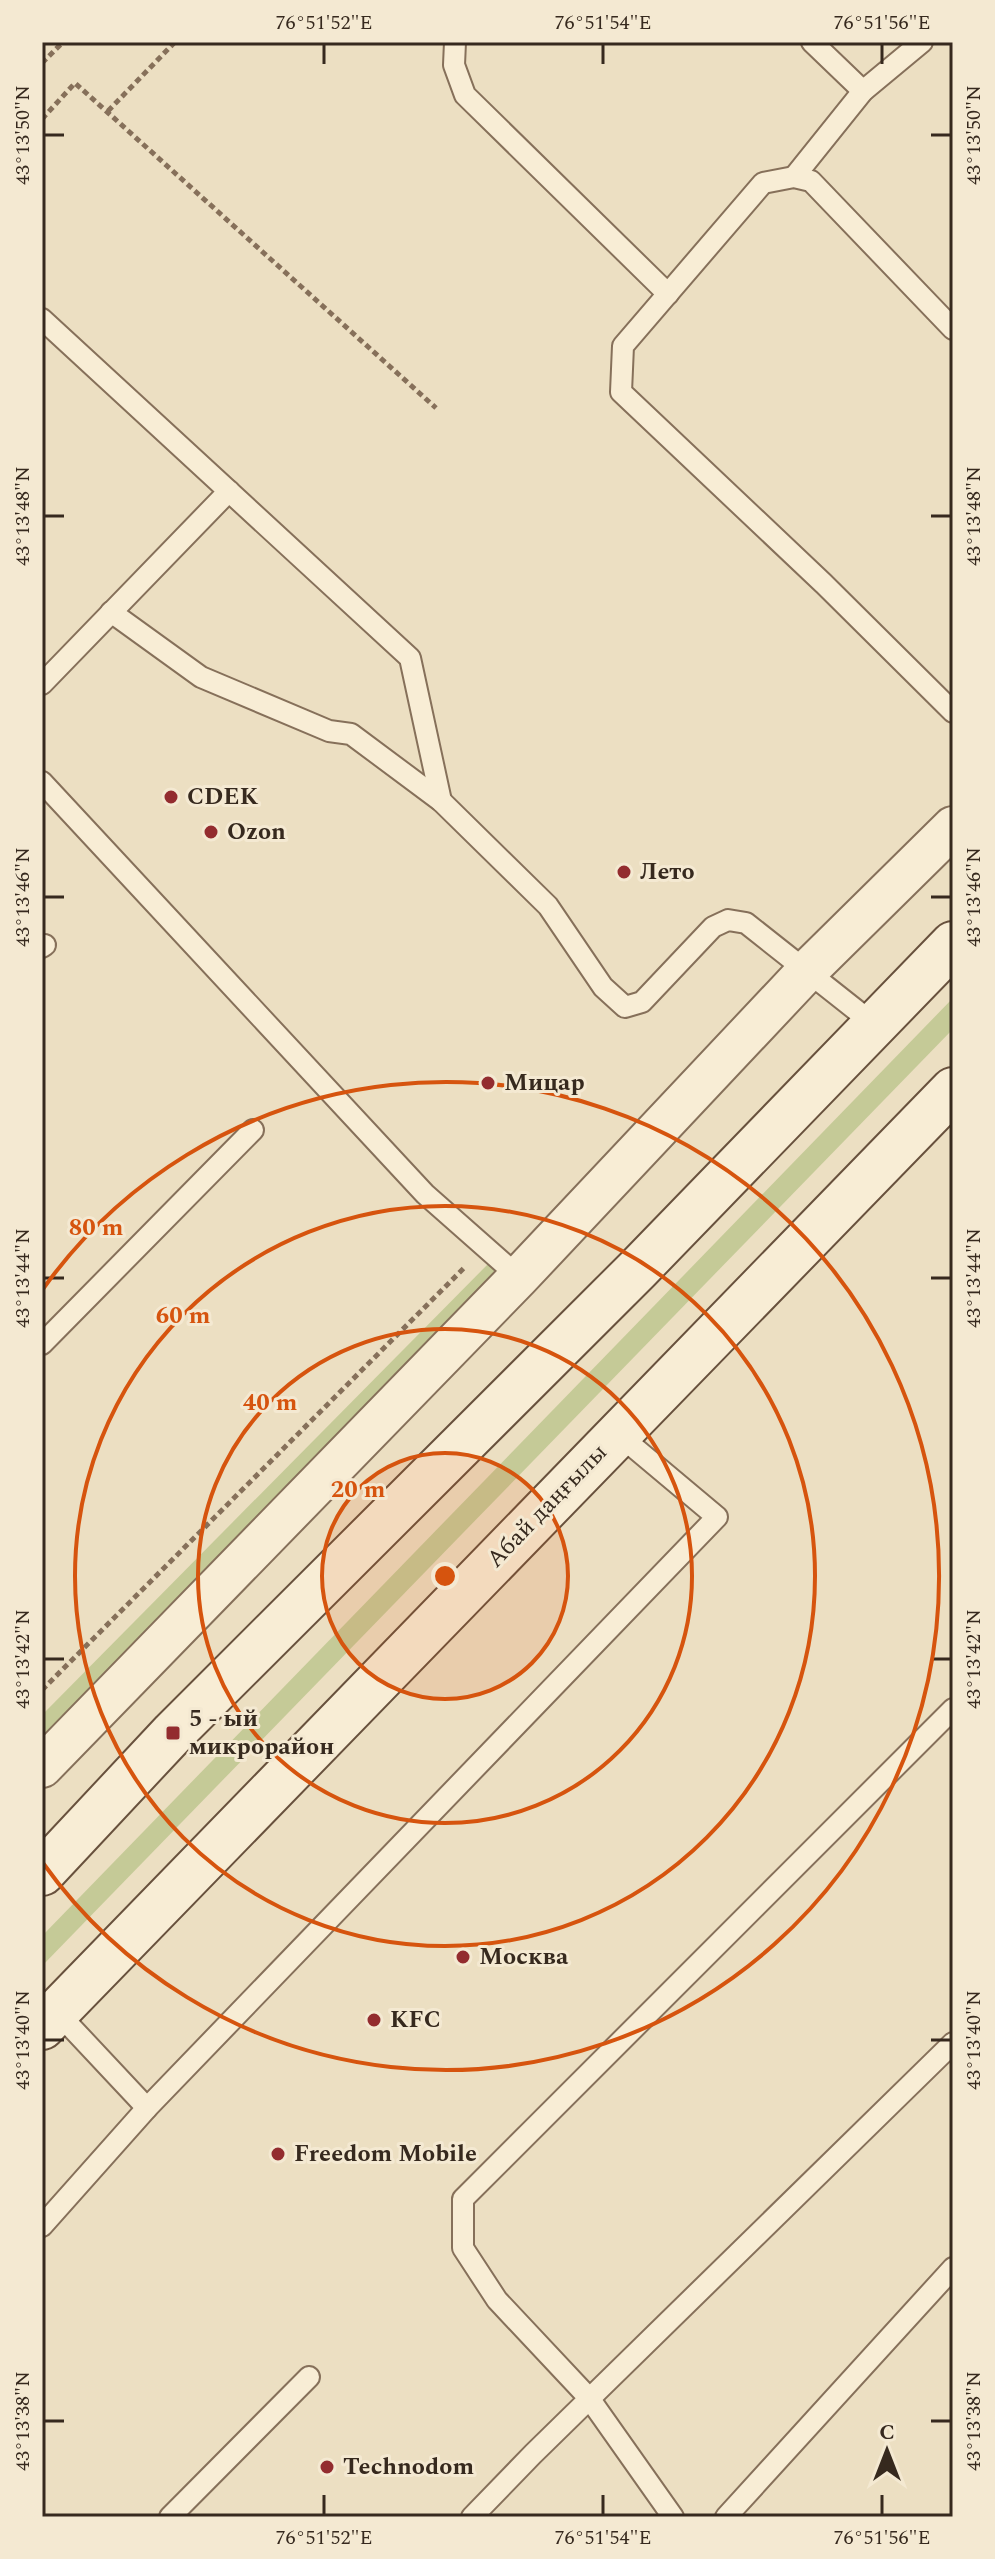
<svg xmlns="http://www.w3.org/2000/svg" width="995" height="2559" font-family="Spectral,serif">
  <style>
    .green { fill: #c5ca97 }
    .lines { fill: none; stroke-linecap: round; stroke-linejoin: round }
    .lane-casing { stroke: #86705a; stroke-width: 24 }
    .street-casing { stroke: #86705a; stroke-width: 44 }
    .secondary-casing { stroke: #68513d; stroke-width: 48 }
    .path { stroke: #86705a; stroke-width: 5; stroke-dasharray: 6 4; stroke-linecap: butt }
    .lane { stroke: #f8edd5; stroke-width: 20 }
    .street { stroke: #f8edd5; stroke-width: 40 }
    .secondary { stroke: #f8edd5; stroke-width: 44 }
    .ticks { fill: none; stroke: #36291e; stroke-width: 3 }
    .ring { fill: none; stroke: #d6540e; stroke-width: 4 }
    .poi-dot { fill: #932c2f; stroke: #f4e9d2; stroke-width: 3 }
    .labels { text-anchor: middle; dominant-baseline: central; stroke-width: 6; stroke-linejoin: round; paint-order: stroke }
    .poi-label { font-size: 24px; font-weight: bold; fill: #36291e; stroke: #f4e9d2; text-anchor: start }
    .street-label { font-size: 24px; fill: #36291e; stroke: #f4e9d2 }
    .centre { fill: #d6540e; stroke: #f4e9d2; stroke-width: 4 }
    .ring-label { font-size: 24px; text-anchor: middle; font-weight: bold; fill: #d6540e; stroke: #f4e9d2; stroke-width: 6; stroke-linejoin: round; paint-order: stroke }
    .neatline { fill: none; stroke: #36291e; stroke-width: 3 }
    .ticks-label { font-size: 20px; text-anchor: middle; fill: #36291e }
  </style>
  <rect width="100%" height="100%" fill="#ecdfc2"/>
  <g class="green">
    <path d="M953,998V1029L42,1966V1936Z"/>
    <path d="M489,1263L502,1275L42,1741V1715Z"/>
  </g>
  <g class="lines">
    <g class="lane-casing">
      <g id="lane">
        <path d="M455,42L454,65L465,95L668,294"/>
        <path d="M812,42L863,91"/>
        <path d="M794,177L863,91L922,42"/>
        <path d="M42,319L410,658L441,801"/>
        <path d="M953,329L811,181L794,177L763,183L623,346L621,392L824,584L953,712"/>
        <path d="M111,612L201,677L329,731L351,734L441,801L548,906L603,987L625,1007L642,1002L713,927L728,920L746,923L875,1025"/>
        <path d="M42,684L229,491"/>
        <path d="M42,782L425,1194L519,1277"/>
        <path d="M42,947L45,945"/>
        <path d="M42,1344L253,1130"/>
        <path d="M57,2012L147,2108"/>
        <path d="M42,2226L147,2108L717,1517L618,1434"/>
        <path d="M170,2517L309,2377"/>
        <path d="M472,2517L533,2454L953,2043"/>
        <path d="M673,2517L589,2398L497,2300L463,2248V2199L953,1709"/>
        <path d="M726,2517L953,2268"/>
      </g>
    </g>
    <g class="street-casing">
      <path id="street" d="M42,1767L519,1277L807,971L953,827"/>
    </g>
    <g class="secondary-casing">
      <g id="secondary">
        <path d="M42,1873L173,1733L638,1269L953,944"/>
        <path d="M42,2027L953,1090"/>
      </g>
    </g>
    <g class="path">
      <path d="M42,63L63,42"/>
      <path d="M108,111L175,42"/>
      <path d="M42,119L75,83L436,408"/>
      <path d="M42,1690L465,1267"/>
    </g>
    <use href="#lane" class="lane"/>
    <use href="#street" class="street"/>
    <use href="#secondary" class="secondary"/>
  </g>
  <path class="ticks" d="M324,44V64M603,44V64M882,44V64M44,135H64M931,135H951M44,516H64M931,516H951M44,897H64M931,897H951M44,1278H64M931,1278H951M44,1659H64M931,1659H951M44,2040H64M931,2040H951M44,2421H64M931,2421H951M324,2495V2515M603,2495V2515M882,2495V2515"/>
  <circle cx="445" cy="1576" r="123" fill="#d6540e" fill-opacity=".12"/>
  <g class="ring">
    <circle cx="445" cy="1576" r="123"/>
    <circle cx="445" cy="1576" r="247"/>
    <circle cx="445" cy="1576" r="370"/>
    <path d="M43 1289A494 494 0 1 1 43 1863"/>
  </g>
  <g class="poi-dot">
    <circle cx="171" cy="797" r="8"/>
    <circle cx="211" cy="832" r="8"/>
    <circle cx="624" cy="872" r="8"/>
    <circle cx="488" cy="1083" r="8"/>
    <rect x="165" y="1725" width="16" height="16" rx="4"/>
    <circle cx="463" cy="1957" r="8"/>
    <circle cx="374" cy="2020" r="8"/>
    <circle cx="278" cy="2154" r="8"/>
    <circle cx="327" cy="2467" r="8"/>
  </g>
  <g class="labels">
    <g class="poi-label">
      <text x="187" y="797">CDEK</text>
      <text x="227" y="832">Ozon</text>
      <text x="640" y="872">Лето</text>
      <text x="504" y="1083">Мицар</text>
      <text x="189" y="1719">5 - ый<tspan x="189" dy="28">микрорайон</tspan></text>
      <text x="479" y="1957">Москва</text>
      <text x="390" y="2020">KFC</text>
      <text x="294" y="2154">Freedom Mobile</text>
      <text x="343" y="2467">Technodom</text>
    </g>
    <g class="street-label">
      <text transform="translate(547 1506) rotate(-46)">Абай даңғылы</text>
    </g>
  </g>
  <circle cx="445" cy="1576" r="12" class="centre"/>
  <g class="ring-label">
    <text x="96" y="1235">80 m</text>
    <text x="183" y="1323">60 m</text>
    <text x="270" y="1410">40 m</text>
    <text x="358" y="1497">20 m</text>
  </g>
  <rect width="995" height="2559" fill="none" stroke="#f4e9d2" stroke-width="88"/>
  <g transform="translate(887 2451)" stroke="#f4e9d2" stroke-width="6" paint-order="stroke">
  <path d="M0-6L14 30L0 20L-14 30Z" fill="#36291e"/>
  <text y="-12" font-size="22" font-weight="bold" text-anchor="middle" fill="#36291e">С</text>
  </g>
  <rect x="44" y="44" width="907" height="2471" class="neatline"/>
  <g class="ticks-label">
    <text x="324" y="29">76°51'52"E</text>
    <text x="603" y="29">76°51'54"E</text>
    <text x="882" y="29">76°51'56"E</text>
    <text transform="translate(22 135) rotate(-90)" y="7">43°13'50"N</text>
    <text transform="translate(973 135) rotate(-90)" y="7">43°13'50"N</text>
    <text transform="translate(22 516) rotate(-90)" y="7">43°13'48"N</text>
    <text transform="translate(973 516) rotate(-90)" y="7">43°13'48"N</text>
    <text transform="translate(22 897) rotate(-90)" y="7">43°13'46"N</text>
    <text transform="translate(973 897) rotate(-90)" y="7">43°13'46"N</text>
    <text transform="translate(22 1278) rotate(-90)" y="7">43°13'44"N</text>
    <text transform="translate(973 1278) rotate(-90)" y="7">43°13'44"N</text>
    <text transform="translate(22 1659) rotate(-90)" y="7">43°13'42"N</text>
    <text transform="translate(973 1659) rotate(-90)" y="7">43°13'42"N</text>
    <text transform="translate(22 2040) rotate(-90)" y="7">43°13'40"N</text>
    <text transform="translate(973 2040) rotate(-90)" y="7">43°13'40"N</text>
    <text transform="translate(22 2421) rotate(-90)" y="7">43°13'38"N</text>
    <text transform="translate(973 2421) rotate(-90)" y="7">43°13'38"N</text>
    <text x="324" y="2544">76°51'52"E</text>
    <text x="603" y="2544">76°51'54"E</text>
    <text x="882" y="2544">76°51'56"E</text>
  </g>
</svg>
